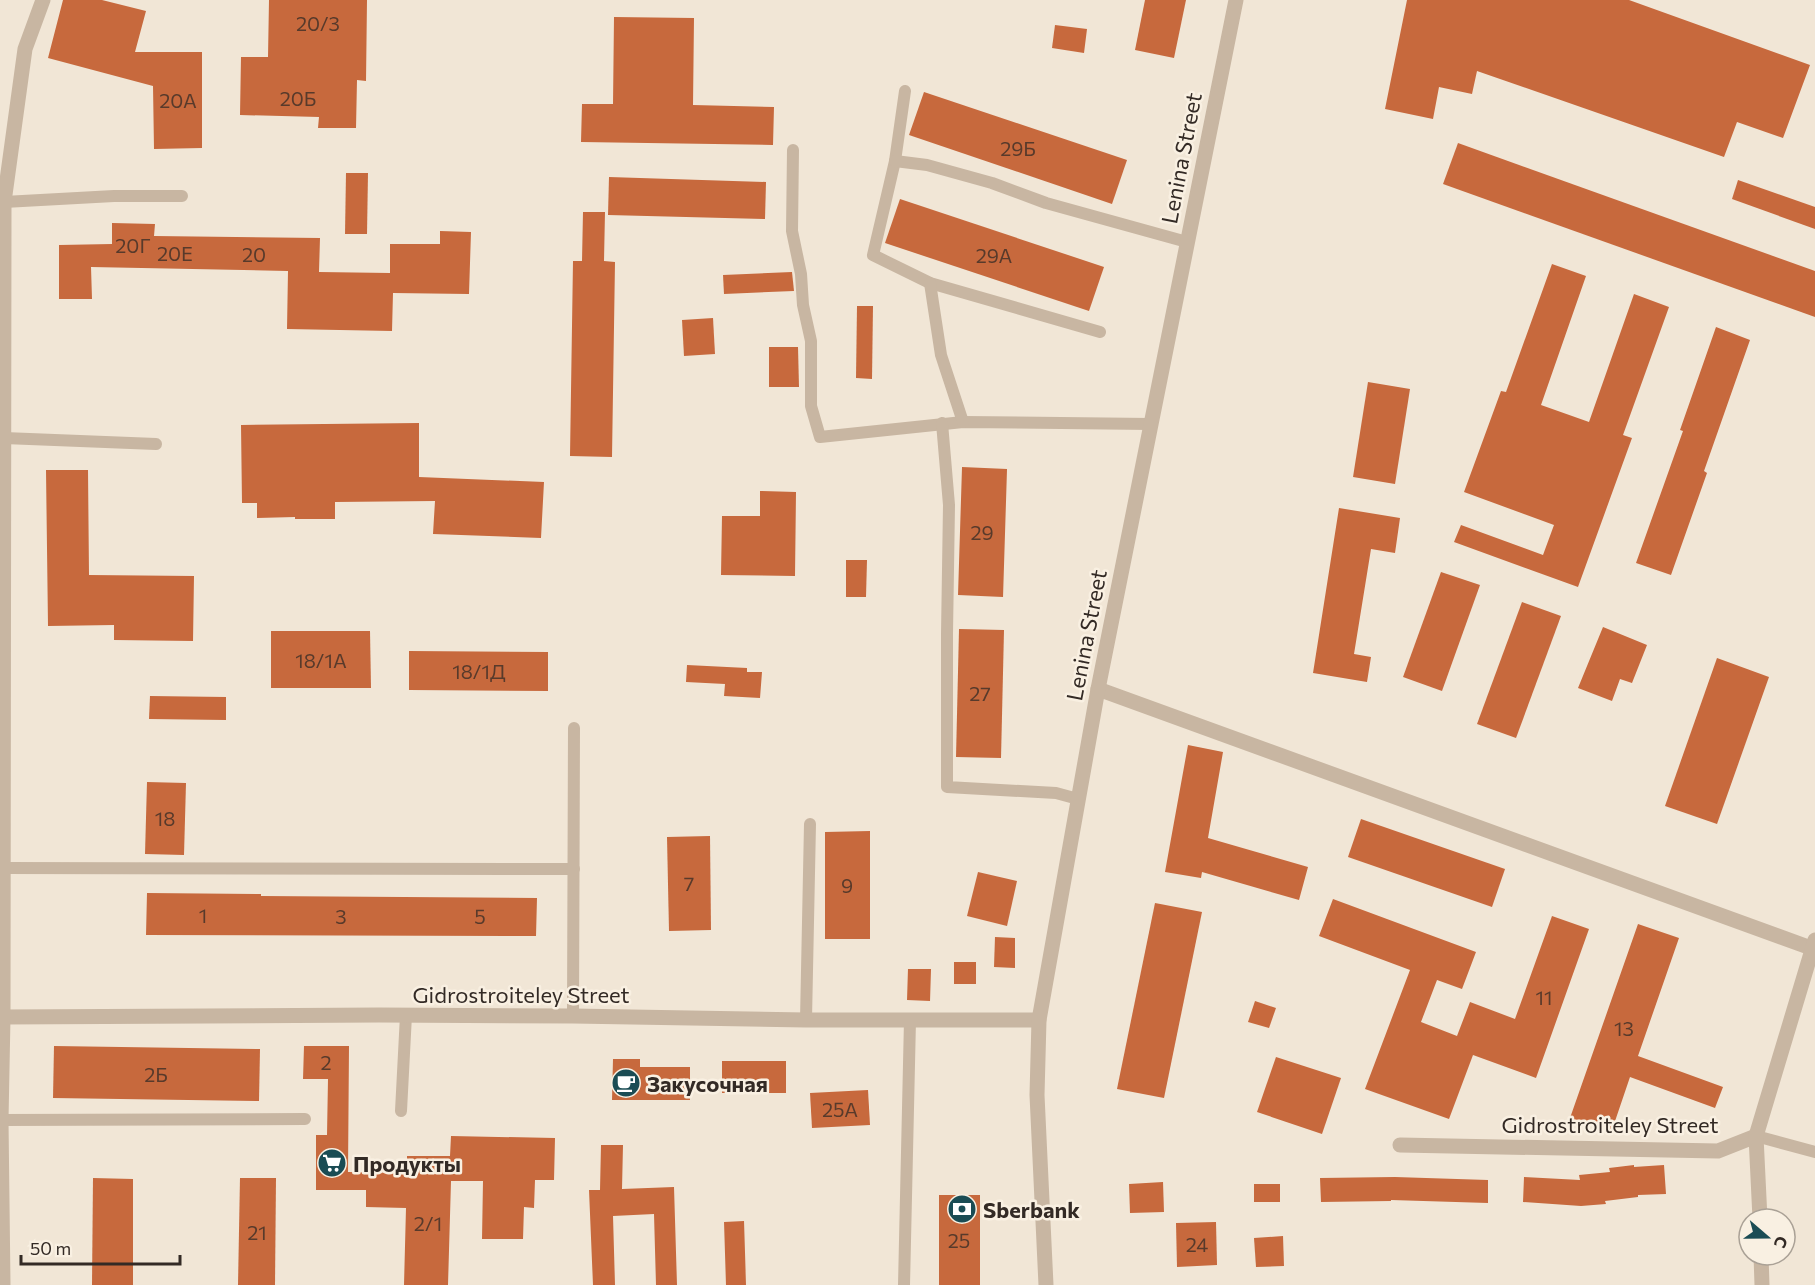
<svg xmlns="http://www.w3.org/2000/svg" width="1815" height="1285" font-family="Commissioner,sans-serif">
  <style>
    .building { fill: #c7693d }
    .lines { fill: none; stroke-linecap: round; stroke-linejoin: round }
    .lane { stroke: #c8b6a2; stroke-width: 12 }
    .street { stroke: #c8b6a2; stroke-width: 15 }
    .labels { text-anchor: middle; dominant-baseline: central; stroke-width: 5; stroke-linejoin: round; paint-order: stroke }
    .number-label { font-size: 20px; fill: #583a2b }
    .street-label { font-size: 22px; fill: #332a25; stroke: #f9f0e2 }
    .poi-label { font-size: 22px; font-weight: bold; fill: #332a25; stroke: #f9f0e2; text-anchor: start }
  </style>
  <rect width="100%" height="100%" fill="#f1e6d6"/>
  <g class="building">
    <path d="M63,0H102L146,11L135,52H202V148L154,149L153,86L48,58Z"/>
    <path d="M269,0H367L366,81L357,80L356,128H318L319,117L240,115L241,57H268Z"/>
    <path d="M1145,0H1186L1174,58L1135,50Z"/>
    <path d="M1407,0H1629L1810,65L1783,138L1737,122L1724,157L1477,71L1472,94L1439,87L1433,119L1385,109Z"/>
    <path d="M614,17L694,18L693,105L774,107L773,145L581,142L582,104H613Z"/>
    <path d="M1055,25L1087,29L1084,53L1052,48Z"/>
    <path d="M924,92L1127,160L1112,204L909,135Z"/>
    <path d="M1458,143L1815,271V317L1443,184Z"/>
    <path d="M346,173H368L367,234H345Z"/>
    <path d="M609,177L766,182L765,219L608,215Z"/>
    <path d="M1738,180L1815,207V229L1732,199Z"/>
    <path d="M900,199L1104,267L1089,311L885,243Z"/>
    <path d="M583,212H605L604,261L615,262L612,457L570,456L573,261H582Z"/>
    <path d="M112,223L155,224L154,236L320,238L319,272L390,273V244H440V231L471,232L469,294L393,293L392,331L287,329L288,271L91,267L92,299H59V245L112,244Z"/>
    <path d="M1552,264L1586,276L1541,405L1589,422L1634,294L1669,307L1623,435L1632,438L1578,587L1454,542L1461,525L1543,555L1554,525L1464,492L1501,391L1506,392Z"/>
    <path d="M792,272L794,291L724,294L723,275Z"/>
    <path d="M857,306H873L872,379L856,378Z"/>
    <path d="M713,318L715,354L684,356L682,320Z"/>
    <path d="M1716,327L1750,340L1704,471L1707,473L1671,575L1636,563L1683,431L1680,430Z"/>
    <path d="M769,347H798L799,387H769Z"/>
    <path d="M1368,382L1410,389L1395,484L1353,477Z"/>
    <path d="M419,423V477L544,482L541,538L433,534L435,501L335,502V519H295V517L257,518V503H242L241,425Z"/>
    <path d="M962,467L1007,469L1003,597L958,595Z"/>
    <path d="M46,470H88L89,575L194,576L193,641L114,640V625L48,626Z"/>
    <path d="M760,491L796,492L795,576L721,575L722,516H760Z"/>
    <path d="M1339,508L1400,518L1395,553L1371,549L1354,654L1371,657L1367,682L1313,673Z"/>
    <path d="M846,560H867L866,597H846Z"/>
    <path d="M1441,572L1480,585L1442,691L1403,677Z"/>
    <path d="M1522,602L1561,616L1516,738L1477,724Z"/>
    <path d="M1603,627L1647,645L1632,683L1620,679L1612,701L1578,688Z"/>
    <path d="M959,629L1004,630L1001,758L956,757Z"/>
    <path d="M271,631H370L371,688H271Z"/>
    <path d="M409,651L548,652V691L409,690Z"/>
    <path d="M1717,658L1769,677L1717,824L1665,806Z"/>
    <path d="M687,665L747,668V672H762L760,698L724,696L725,684L686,682Z"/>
    <path d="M150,696L226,697V720L149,719Z"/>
    <path d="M1188,745L1223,752L1208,838L1308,867L1299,900L1202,872L1201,878L1165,872Z"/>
    <path d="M147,782L186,783L184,855L145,854Z"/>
    <path d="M1361,819L1505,869L1492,907L1348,857Z"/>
    <path d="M870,831V939H825V832Z"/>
    <path d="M710,836L711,930L669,931L667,837Z"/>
    <path d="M978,872L1017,881L1007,926L967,916Z"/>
    <path d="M147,893L261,894V896L537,898L536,936L146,935Z"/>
    <path d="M1333,899L1476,952L1462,989L1437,980L1421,1022L1457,1036L1470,1002L1515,1019L1552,916L1589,929L1536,1078L1473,1055L1449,1119L1365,1089L1410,970L1319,936Z"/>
    <path d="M1155,903L1202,912L1164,1098L1117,1089Z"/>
    <path d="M1638,924L1679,938L1638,1056L1723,1087L1715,1108L1630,1077L1611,1133L1570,1118Z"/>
    <path d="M995,937L1015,938V968L994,967Z"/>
    <rect x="954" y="962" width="22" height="22"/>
    <path d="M908,969H931L930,1001L907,1000Z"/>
    <path d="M1255,1001L1276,1008L1269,1028L1248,1022Z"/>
    <path d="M54,1046L260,1049L259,1101L53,1098Z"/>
    <path d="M304,1046H349L348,1172L407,1173V1156H450L451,1136L555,1138L554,1180H535L534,1208L524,1207L523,1239H482L483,1181H451L448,1285H404L406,1208L366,1207V1190H316V1135H327L328,1079H303Z"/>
    <path d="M1276,1057L1341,1078L1322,1134L1257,1112Z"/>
    <path d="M613,1059H640V1067H690V1100H612Z"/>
    <rect x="722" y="1061" width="64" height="32"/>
    <path d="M868,1090L870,1125L812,1128L810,1093Z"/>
    <path d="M601,1145H623L622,1189L674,1187L677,1285H656L654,1214L613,1216L615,1285H593L589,1190H600Z"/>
    <path d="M1634,1165V1167L1664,1165L1666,1194L1638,1195V1197L1605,1201L1606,1204L1581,1206L1523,1202L1524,1177L1580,1180L1579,1175L1610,1172L1609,1168Z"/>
    <path d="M1395,1177L1488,1180V1203L1391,1200V1201L1321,1202L1320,1178Z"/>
    <path d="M93,1178L133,1179V1285H92Z"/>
    <path d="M240,1178H276L275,1285H238Z"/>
    <path d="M1163,1182L1164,1212L1130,1213L1129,1184Z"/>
    <rect x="1254" y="1184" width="26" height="18"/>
    <rect x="939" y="1195" width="41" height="90"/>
    <path d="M744,1221L746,1285H726L724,1222Z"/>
    <path d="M1216,1222L1217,1265L1177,1267L1176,1223Z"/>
    <path d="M1283,1236L1284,1266L1256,1267L1254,1238Z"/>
  </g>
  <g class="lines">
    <g class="lane">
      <path d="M905,91L895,161L873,255L930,283L1100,332"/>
      <path d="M793,150L792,231L801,274L803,305L811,341V406L820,437L963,422L1151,424"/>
      <path d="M895,161L927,165L992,183L1046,203L1187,242"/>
      <path d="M4,202L114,196H182"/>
      <path d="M930,283L941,355L963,422"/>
      <path d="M942,423L949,505L947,634V787L1056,793L1078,799"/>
      <path d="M4,438L156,444"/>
      <path d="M3,868L574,869"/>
      <path d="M573,1016L574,728"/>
      <path d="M806,1020L810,824"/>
      <path d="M401,1111L406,1015"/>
      <path d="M1,1120L305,1119"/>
      <path d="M1756,1136L1815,1152"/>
      <path d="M904,1285L910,1020"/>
    </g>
    <g class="street">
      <path d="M1098,689L1811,948"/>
      <path d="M3,1017L379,1015L573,1016L806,1020H1039"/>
      <path d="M1400,1145L1718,1151L1756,1136"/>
      <path d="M1760,1219L1756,1136L1815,940"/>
      <path d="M1761,1255L1762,1285"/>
      <path d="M3,1285L1,1120L3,1017L4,202L25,49L43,0"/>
      <path d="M1046,1285L1037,1095L1039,1020L1098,689L1236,0"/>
    </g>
  </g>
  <defs>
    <g id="cafe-disc" transform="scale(1.5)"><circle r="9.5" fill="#1a4c54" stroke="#f9f0e2"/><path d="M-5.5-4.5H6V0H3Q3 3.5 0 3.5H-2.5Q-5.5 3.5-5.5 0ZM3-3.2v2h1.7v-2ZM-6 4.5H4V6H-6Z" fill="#fff"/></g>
    <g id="supermarket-disc" transform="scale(1.5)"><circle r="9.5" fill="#1a4c54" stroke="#f9f0e2"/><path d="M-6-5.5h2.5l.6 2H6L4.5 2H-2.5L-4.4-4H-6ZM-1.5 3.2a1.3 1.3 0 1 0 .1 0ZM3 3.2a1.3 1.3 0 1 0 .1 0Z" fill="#fff"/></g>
    <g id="bank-disc" transform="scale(1.5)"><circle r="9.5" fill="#1a4c54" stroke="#f9f0e2"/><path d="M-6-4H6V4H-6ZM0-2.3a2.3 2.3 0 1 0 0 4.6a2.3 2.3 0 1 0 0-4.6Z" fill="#fff"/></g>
  </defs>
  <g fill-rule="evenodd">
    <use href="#cafe-disc" x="626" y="1083"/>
    <use href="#supermarket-disc" x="332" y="1163"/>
    <use href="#bank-disc" x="962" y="1209"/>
  </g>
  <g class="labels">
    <g class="number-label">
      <text x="318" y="23">20/3</text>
      <text x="298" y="98">20Б</text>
      <text x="178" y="100">20А</text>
      <text x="1018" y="148">29Б</text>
      <text x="133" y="245">20Г</text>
      <text x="175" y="253">20Е</text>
      <text x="254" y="254">20</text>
      <text x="994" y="255">29А</text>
      <text x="982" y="532">29</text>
      <text x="321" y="660">18/1А</text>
      <text x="479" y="671">18/1Д</text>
      <text x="980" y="693">27</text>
      <text x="165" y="818">18</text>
      <text x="689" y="883">7</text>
      <text x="847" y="885">9</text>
      <text x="203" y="915">1</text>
      <text x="341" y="916">3</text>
      <text x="480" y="916">5</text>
      <text x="1544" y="997">11</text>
      <text x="1624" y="1028">13</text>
      <text x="326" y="1062">2</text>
      <text x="156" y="1074">2Б</text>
      <text x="840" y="1109">25А</text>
      <text x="428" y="1223">2/1</text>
      <text x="257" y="1232">21</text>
      <text x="959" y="1240">25</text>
      <text x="1197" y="1244">24</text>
    </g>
    <g class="street-label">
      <text transform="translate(1181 158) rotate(-79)">Lenina Street</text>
      <text transform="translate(1086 635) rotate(-79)">Lenina Street</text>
      <text x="521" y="994">Gidrostroiteley Street</text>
      <text x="1610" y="1124">Gidrostroiteley Street</text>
    </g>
    <g class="poi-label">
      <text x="647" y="1083">Закусочная</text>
      <text x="353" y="1163">Продукты</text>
      <text x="983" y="1209">Sberbank</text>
    </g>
  </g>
  <g transform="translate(1767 1237) rotate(110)"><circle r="28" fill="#f9f0e2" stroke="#aaa196" stroke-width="1.5"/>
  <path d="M0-4.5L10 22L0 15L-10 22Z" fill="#1a4c54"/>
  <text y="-9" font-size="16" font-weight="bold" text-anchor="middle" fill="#332a25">С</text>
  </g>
  <path d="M21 1255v9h159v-9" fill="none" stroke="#332a25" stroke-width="3"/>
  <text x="30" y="1255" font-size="18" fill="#332a25" stroke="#f9f0e2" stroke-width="4.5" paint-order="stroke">50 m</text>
</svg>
